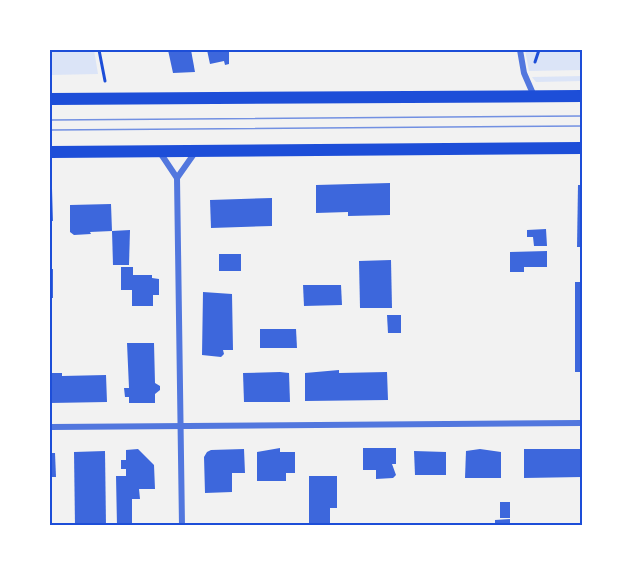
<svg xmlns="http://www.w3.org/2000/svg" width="632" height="575" font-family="'Golos Text',sans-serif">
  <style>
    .green { fill: #dbe4f7 }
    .building { fill: #3d67dc }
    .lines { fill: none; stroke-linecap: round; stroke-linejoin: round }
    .path { stroke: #1d4ed8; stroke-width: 3 }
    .minor { stroke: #5277de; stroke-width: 6 }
    .secondary { stroke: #1d4ed8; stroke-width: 12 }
    .tram { stroke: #7290e2; stroke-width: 1.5 }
    .neatline { fill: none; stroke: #1d4ed8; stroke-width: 2 }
  </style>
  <rect width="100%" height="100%" fill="#f2f2f2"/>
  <g class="green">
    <path d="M50,50H94L98,74L50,75Z"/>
    <path d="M525,50H582V70L529,71Z"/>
    <path d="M582,76V81L536,82L532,77Z"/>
  </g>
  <g class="building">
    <path d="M168,50H191L195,72L173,73Z"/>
    <path d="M207,50H229V64L225,65L224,61L210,64Z"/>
    <path d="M390,183V215L348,216V212L316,213V185Z"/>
    <path d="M578,185H582V247H577Z"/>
    <path d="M50,189H52L53,221H50Z"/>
    <path d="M272,198V226L211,228L210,200Z"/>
    <path d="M111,204L112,231L90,232L91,234L74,235L70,232V205Z"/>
    <path d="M546,229L547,246H534L533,237H527V230Z"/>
    <path d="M130,230L129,265H113L112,231Z"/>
    <path d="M547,251V267H524V272H510V252Z"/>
    <rect x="219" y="254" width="22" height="17"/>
    <path d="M391,260L392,308H360L359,261Z"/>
    <path d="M121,267H133V275H152V278L159,279V295H153V306H132V290H121Z"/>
    <rect x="50" y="269" width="3" height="29"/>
    <rect x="575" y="282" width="7" height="90"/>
    <path d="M303,285H341L342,305L304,306Z"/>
    <path d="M203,292L232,294L233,350H223L224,354L221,357L202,355Z"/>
    <path d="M387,315H401V333H388Z"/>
    <path d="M260,329H296L297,348H260Z"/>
    <path d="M127,343H154L155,383L160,386V390L155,394V403H129V397H125L124,388H129Z"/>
    <path d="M339,370V373L387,372L388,400L305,401V373Z"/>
    <path d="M280,372L289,373L290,402H244L243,373Z"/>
    <path d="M50,373H62V376L106,375L107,402L50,403Z"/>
    <path d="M280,448V452H295V473H286V481H257V452Z"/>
    <path d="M363,448H396V464H392L396,475L393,478L376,479V470H363Z"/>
    <path d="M138,449L154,465L155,489H139L140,499H132V526H117L116,476H126V469H121V460H126V450Z"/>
    <path d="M244,449L245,473H232V492L205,493L204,457L207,452L211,450Z"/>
    <path d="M480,449L501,452V478H465L466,451Z"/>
    <path d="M524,449H582V477L524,478Z"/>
    <path d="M105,451L106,526H75L74,452Z"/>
    <path d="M414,451L446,452V475H415Z"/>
    <path d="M50,453H55L56,477H50Z"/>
    <path d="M309,476H337V508H330V526H309Z"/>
    <rect x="500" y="502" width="10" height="16"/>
    <path d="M510,519V526H495V520Z"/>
  </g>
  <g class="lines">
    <g class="path">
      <path d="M99,50L105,81"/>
      <path d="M535,62L539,50"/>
    </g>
    <g class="minor">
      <path d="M520,50L524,73L534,96"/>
      <path d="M159,151L177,178"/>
      <path d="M50,427L582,423"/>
      <path d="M182,526L177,178L196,151"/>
    </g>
    <g class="secondary">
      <path d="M50,99L582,96"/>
      <path d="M50,152L582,148"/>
    </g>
    <g class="tram">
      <path d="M50,120L582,116"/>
      <path d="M50,130L582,126"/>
    </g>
  </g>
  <rect width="632" height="575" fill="none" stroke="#ffffff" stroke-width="102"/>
  <rect x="51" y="51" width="530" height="473" class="neatline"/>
</svg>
